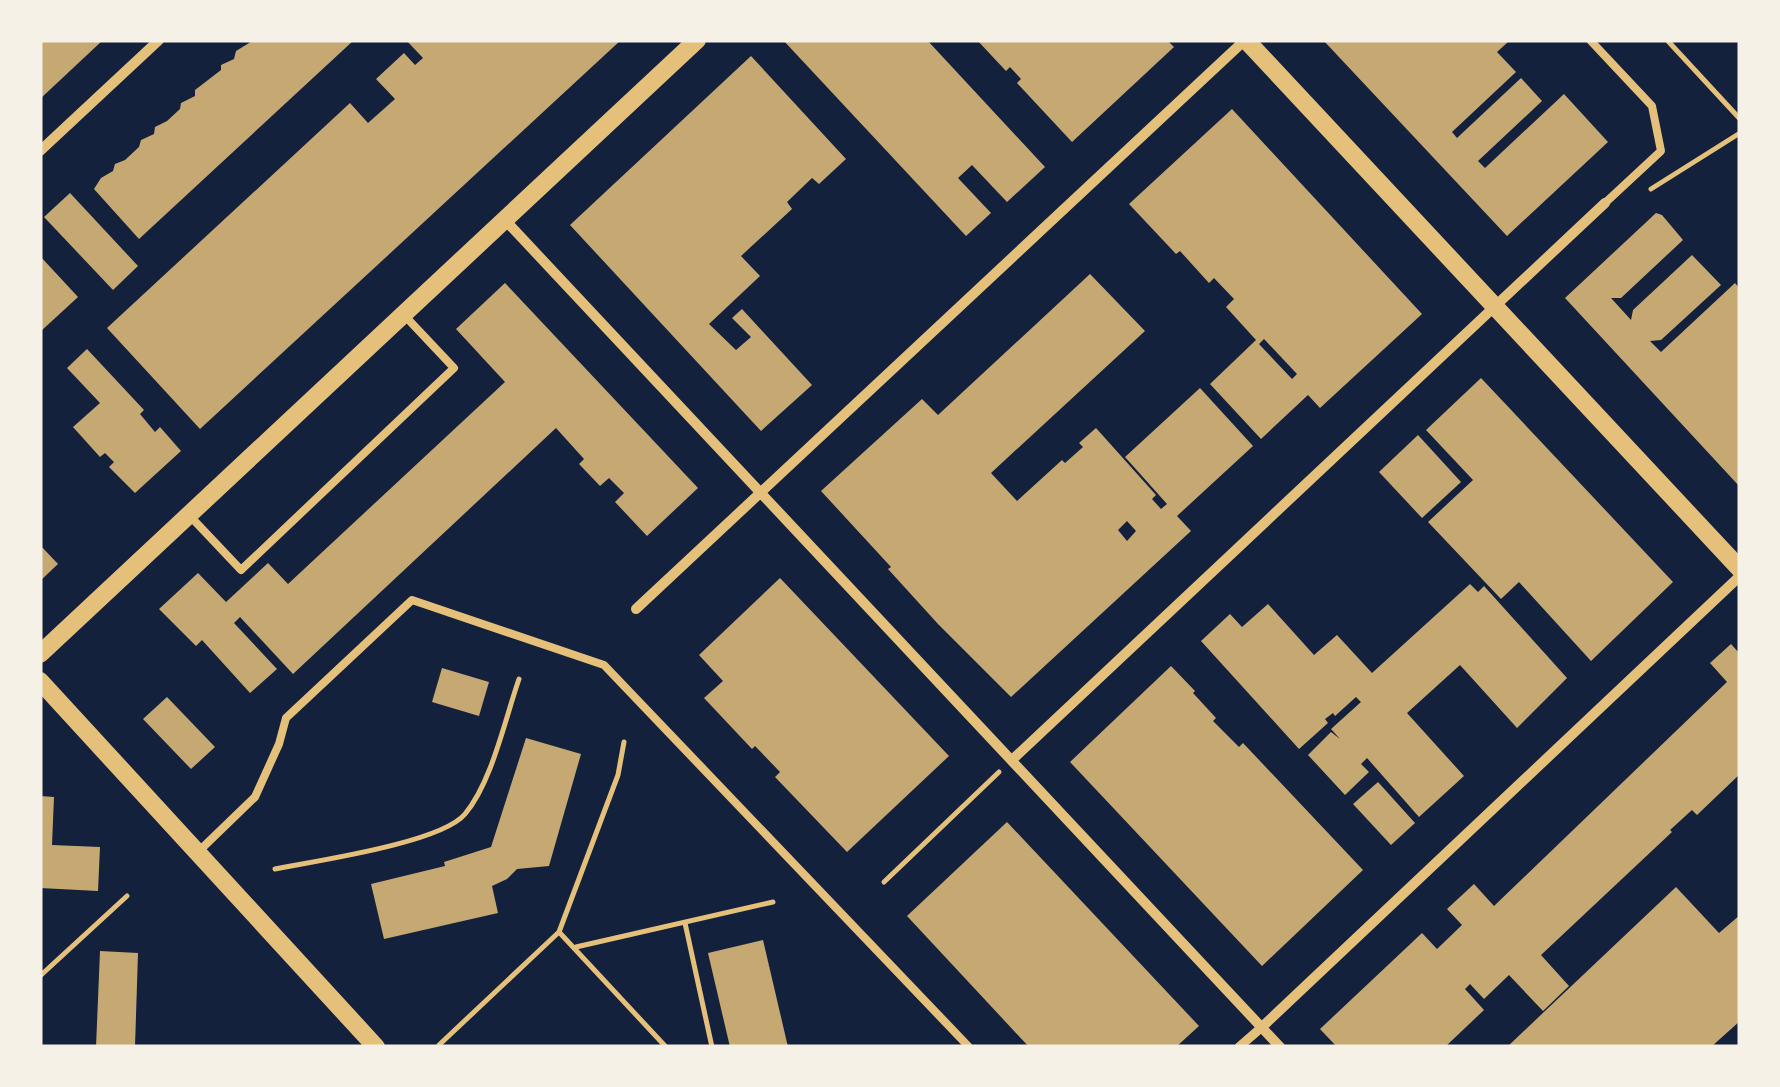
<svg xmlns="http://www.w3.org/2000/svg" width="1780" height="1087" font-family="'Alegreya Sans',sans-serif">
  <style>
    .building { fill: #c6a872; fill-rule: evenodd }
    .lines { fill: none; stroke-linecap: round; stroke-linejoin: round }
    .path { stroke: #e5c07b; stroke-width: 5 }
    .service { stroke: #e5c07b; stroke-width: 8 }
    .pedestrian { stroke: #e5c07b; stroke-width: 9 }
    .minor { stroke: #e5c07b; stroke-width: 10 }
    .tertiary { stroke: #e5c07b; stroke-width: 18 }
  </style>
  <rect width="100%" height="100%" fill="#14213d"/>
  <g class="building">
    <path d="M40,40H103L40,99Z"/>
    <path d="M254,40H354L139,239L94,189L101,178L113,171L115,164L125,160L139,147L141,140L154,134L155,127L167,121L180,109L181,103L195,96V90L221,70V65L234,59L236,51Z"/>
    <path d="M406,40H621L200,429L107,328L350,103L368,123L395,99L376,79L404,53L415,65L423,58Z"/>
    <path d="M783,40H927L1045,167L1007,202L972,165L958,178L991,213L966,236Z"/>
    <path d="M977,40H1167L1174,47L1072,142L1017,83L1021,79L1010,67L1006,71Z"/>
    <path d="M1323,40H1506L1508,42L1497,52L1516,72L1452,132L1457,138L1521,78L1542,101L1478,161L1485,168L1564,94L1608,142L1507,236Z"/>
    <path d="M751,56L846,159L819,184L812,178L787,202L792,209L741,256L760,276L709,324L736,350L751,337L732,318L742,309L812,385L761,431L570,225Z"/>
    <path d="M1232,109L1422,314L1320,408L1308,395L1261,439L1210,384L1256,340L1226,307L1234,299L1214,278L1209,283L1180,251L1176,254L1129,204ZM1264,339L1297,374L1292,379L1259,344Z"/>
    <path d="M70,193L138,266L113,290L44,217Z"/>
    <path d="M1656,213L1662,215L1683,240L1621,298H1611L1631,320L1633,310L1692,255L1721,285L1661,340L1650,341L1661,352L1735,283L1740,289V487L1565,298Z"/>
    <path d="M40,256L78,297L40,332Z"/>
    <path d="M1090,274L1145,331L991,473L1017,501L1062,460L1065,463L1083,447L1079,443L1096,428L1156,495L1152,499L1161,509L1167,504L1125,457L1200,388L1253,446L1177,516L1191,531L1011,697L938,624L888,569L891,567L821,491L922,399L938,415ZM1127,521L1136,531L1127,541L1118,530Z"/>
    <path d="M505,283L698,488L647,536L615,502L624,493L609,478L600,486L579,464L584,459L556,428L293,674L240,617L234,623L277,669L250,693L202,640L196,646L159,609L198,573L226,602L268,563L288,584L505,382L456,329Z"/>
    <path d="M87,349L144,410L140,414L155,432L160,427L181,451L135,493L109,467L114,462L105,453L100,457L73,427L100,403L67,368Z"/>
    <path d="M1481,378L1673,582L1591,661L1519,582L1501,599L1428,522L1473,480L1426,430Z"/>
    <path d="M1418,435L1461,482L1422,518L1379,472Z"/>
    <path d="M40,545L58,564L40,581Z"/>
    <path d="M780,578L949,756L847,852L775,777L780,772L755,746L752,749L704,698L723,681L699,655Z"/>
    <path d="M1470,584L1478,592L1484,586L1567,678L1517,728L1460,665L1407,713L1464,776L1419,817L1367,758L1361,764L1369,772L1345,795L1308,755L1331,732L1340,739L1331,729L1361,702L1356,697L1335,716L1333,713L1325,719L1328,723L1299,749L1201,641L1230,614L1242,627L1268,604L1314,655L1337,635L1372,673Z"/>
    <path d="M1731,644L1740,654V774L1697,815L1692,810L1670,830L1672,832L1541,955L1569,986L1543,1011L1509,975L1484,999L1470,984L1465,989L1484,1010L1445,1047H1337L1320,1029L1422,933L1437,949L1462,925L1447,909L1474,884L1494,906L1727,682L1710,663Z"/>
    <path d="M1171,666L1195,691L1193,693L1216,718L1213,721L1239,747L1243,743L1363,870L1262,966L1070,762Z"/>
    <path d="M442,668L489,682L479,716L432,702Z"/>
    <path d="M167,697L215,747L191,769L143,719Z"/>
    <path d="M526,738L581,754L549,866L517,869L507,879L492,886L498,913L384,939L371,884L445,866L444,862L491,847Z"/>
    <path d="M1378,782L1415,823L1391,845L1353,804Z"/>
    <path d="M40,796L54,797L52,845L100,847L98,891L40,888Z"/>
    <path d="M1007,822L1199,1026L1176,1047H1029L907,916Z"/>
    <path d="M1676,887L1719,933L1740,915V1021L1711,1047H1507Z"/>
    <path d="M763,940L788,1047H730L708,953Z"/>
    <path d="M100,951L138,953L135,1047H96Z"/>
  </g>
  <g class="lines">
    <g class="path">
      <path d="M1667,40L1740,119"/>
      <path d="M1651,189L1740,133"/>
      <path d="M275,869C315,861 441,843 465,814C492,782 505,719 519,679"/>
      <path d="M884,882L999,772"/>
      <path d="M685,923L712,1047"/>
      <path d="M559,932L666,1047"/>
      <path d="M576,947L773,902"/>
      <path d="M40,976L127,896"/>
      <path d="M439,1045L559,932L618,775L624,742"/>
    </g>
    <g class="service">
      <path d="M1590,40L1652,106L1661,151L1605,203"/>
      <path d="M189,515L241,570L454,368L405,316"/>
      <path d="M197,853L255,797L279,744L286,718L412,600L604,665L969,1047"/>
    </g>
    <path class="pedestrian" d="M1239,1047L1262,1027"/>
    <g class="minor">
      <path d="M40,151L159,40"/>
      <path d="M505,220L1280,1047"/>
      <path d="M636,609L1245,40"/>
      <path d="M1012,760L1605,203"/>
      <path d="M1262,1027L1740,576"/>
    </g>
    <g class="tertiary">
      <path d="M1246,40L1740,569"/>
      <path d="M40,654L697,40"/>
      <path d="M40,681L376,1047"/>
    </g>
  </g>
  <rect width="1780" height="1087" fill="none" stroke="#f6f1e7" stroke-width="85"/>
</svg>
